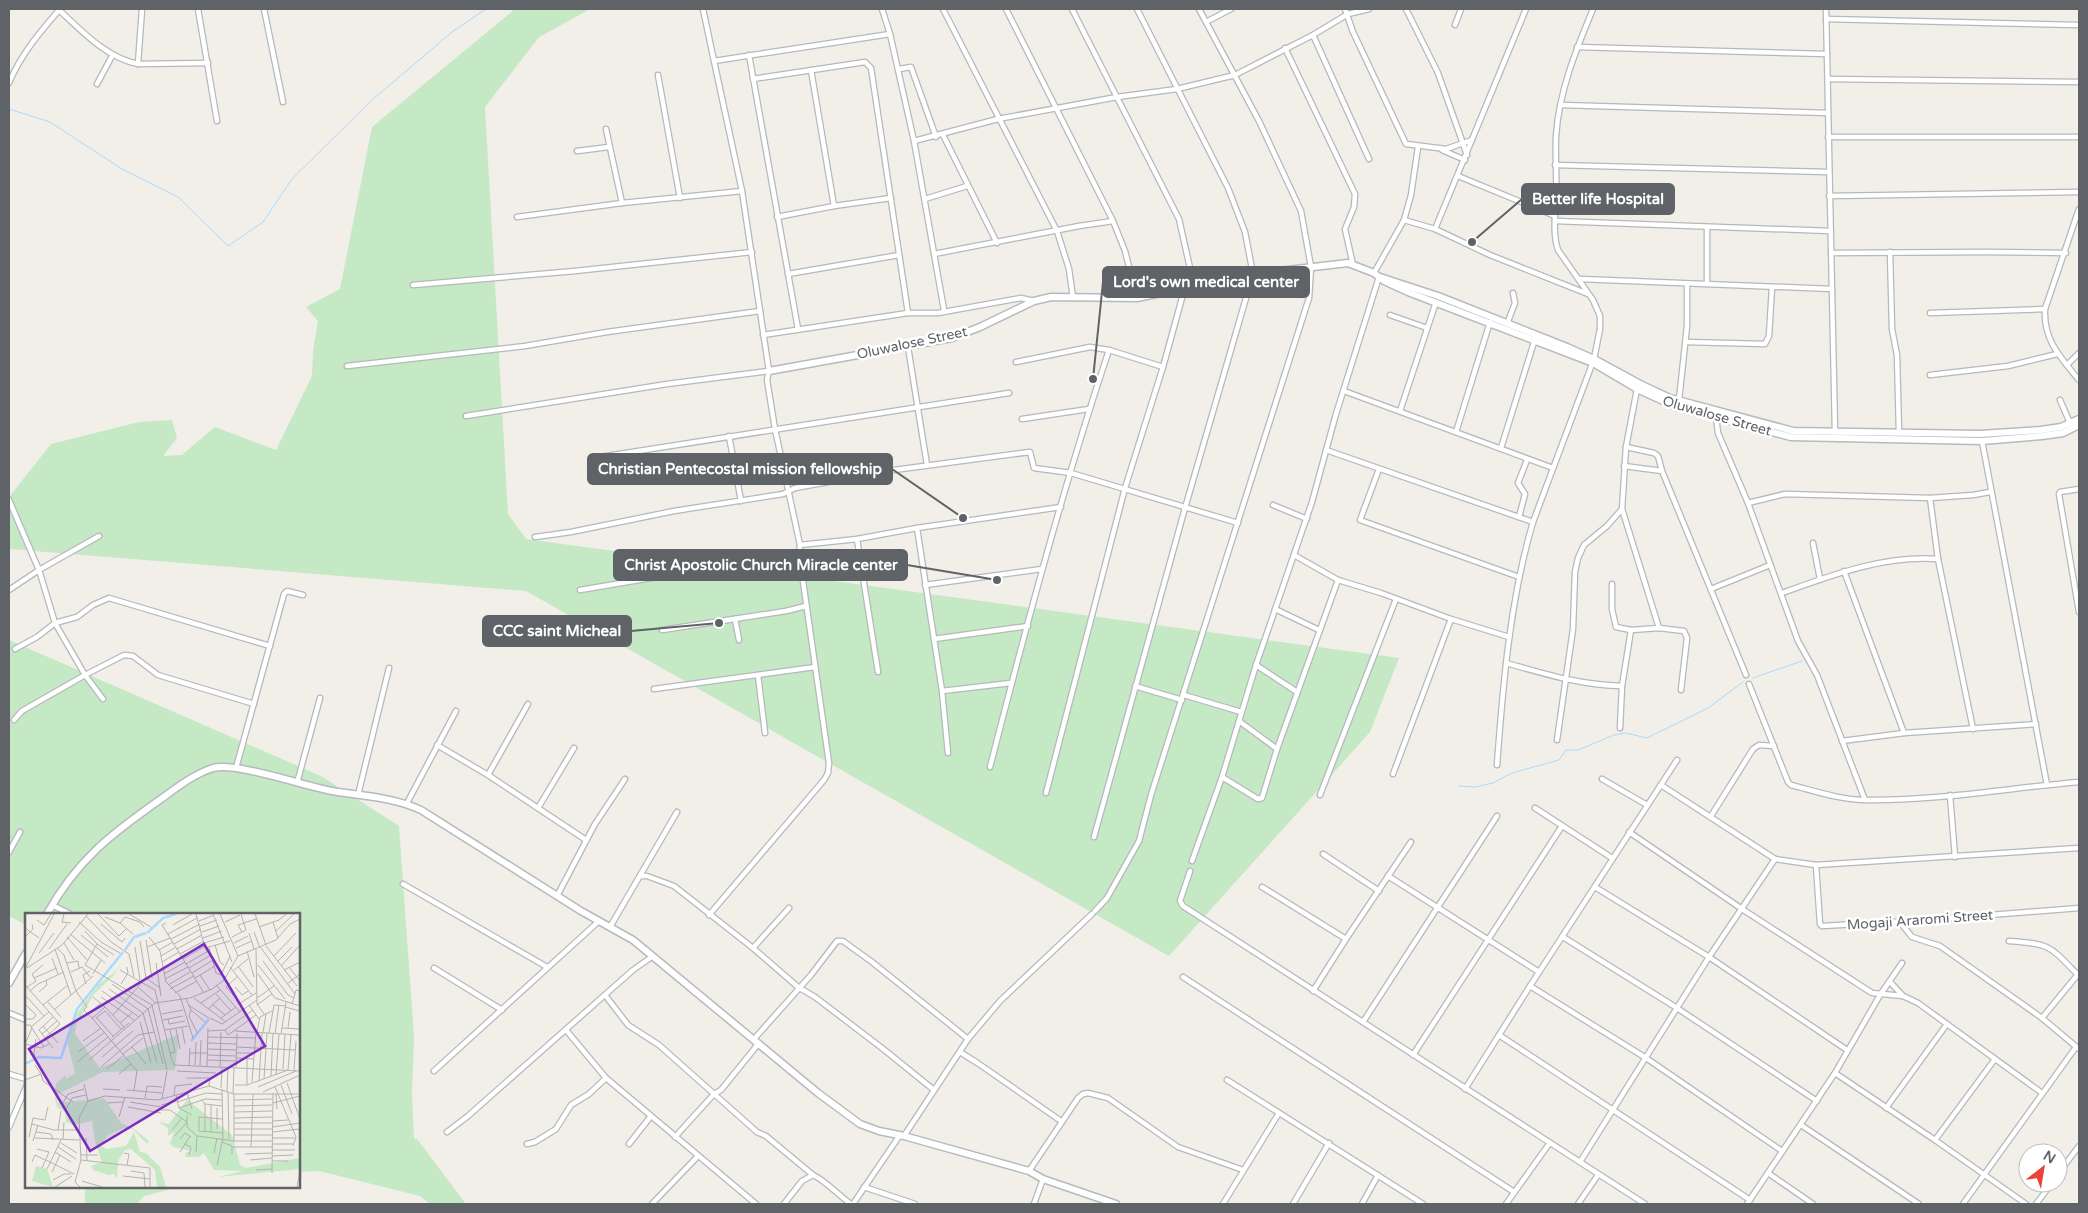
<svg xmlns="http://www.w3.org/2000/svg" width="2088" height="1213" font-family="'Varela Round',sans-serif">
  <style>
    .green { fill: #c5e8c5 }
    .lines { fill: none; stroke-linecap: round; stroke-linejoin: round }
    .stream { stroke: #aadaff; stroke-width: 1 }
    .street-casing { stroke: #b5b8bc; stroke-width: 7 }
    .secondary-casing { stroke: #b6babf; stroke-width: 9 }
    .street { stroke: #fff; stroke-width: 4.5 }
    .secondary { stroke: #fff; stroke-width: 6 }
    .labels { text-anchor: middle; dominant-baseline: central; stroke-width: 5; stroke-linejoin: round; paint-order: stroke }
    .street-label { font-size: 14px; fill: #5f6368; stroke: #fff }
    .inset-river { fill: none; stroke: #aadaff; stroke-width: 2.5 }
    .inset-road { fill: none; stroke: #b3b3b1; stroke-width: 1 }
    .view { fill: #7b2cbf; fill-opacity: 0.15; stroke: #7b2cbf; stroke-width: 2.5 }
    .inset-edge { fill: none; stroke: #5f6368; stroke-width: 2.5 }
    .leader { fill: none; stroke: #5f6368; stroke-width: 2 }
    .callout-dot { fill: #5f6368; stroke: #fff; stroke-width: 2 }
    .callout { fill: #5f6368; stroke: #5f6368; stroke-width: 2 }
    .callout-label { font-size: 15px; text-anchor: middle; font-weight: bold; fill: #fff }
  </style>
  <rect width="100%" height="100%" fill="#f1efe8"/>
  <g class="green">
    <path d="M515,9H590L539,37L485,107L508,514L526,539L1399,658L1370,732L1169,956L526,591L9,549V497L51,444L139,422L172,420L177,438L163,456L182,455L215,427L276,450L312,376L313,351L318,321L306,307L340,289L372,127Z"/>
    <path d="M9,640L321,776L399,826L414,1036L412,1095L414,1139H417L466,1204H430L420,1196L319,1171L299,1172V914H26V925L9,916Z"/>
    <path d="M85,1187H179L144,1196L137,1204H85Z"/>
  </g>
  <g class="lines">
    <g class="stream">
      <path d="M9,109L50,122L122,169L178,197L228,246L263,222L292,179L372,100L452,32L486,9"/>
      <path d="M1753,678L1802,661"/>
      <path d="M1459,786L1475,787L1493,783L1512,773L1559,760L1566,750H1578L1614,735L1626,733L1647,738L1708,708L1743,682"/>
    </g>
    <g class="street-casing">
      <g id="street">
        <path d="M58,9C81,30 106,58 138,64L208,63"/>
        <path d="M198,9L217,121"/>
        <path d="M264,9L283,102"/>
        <path d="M703,9L714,61"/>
        <path d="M882,9L890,34"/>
        <path d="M943,9L1057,231L1069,269L1073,298"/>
        <path d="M1006,9L1113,221L1125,251L1137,298"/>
        <path d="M1072,9L1179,219L1194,286"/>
        <path d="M1345,9L1353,32L1406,144L1446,149L1472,140"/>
        <path d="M1406,9L1438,73L1467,155"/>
        <path d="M1826,9L1835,432"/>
        <path d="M1826,19L2079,25"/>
        <path d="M1206,22L1231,9"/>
        <path d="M1455,25L1461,9"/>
        <path d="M1313,35L1369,159"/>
        <path d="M1577,47L1827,54"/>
        <path d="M1285,48L1355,194L1354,207L1345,229L1353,265"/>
        <path d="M749,55L798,329"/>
        <path d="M138,64L142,9"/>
        <path d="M899,69L911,67L936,137"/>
        <path d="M811,70L834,206"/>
        <path d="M658,75L680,198"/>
        <path d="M753,79L865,62L871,68L908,313"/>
        <path d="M1828,79L2079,82"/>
        <path d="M9,83C21,54 40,32 60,9"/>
        <path d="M97,84L112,56"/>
        <path d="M1561,105L1828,113"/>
        <path d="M606,129L622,203"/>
        <path d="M943,135L997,243"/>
        <path d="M1828,137H2079"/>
        <path d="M914,141L998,119L1117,97L1177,89L1235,75L1313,35L1348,14L1369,9"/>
        <path d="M1442,150L1465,160"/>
        <path d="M577,151L609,147"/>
        <path d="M1555,165L1828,172"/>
        <path d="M1458,176L1555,216"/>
        <path d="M1829,196L2079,192"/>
        <path d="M925,199L967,186"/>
        <path d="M2079,209L2045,309C2043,340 2061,358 2079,380"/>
        <path d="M517,217L622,203L742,191"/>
        <path d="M777,217L834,206L891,198"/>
        <path d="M1404,220L1435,229L1490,255L1588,294"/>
        <path d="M1555,221L1830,231"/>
        <path d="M1707,227V284"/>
        <path d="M1435,229L1526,9"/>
        <path d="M1890,252L1892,329L1897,355L1899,433"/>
        <path d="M1831,253L1985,252L2066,253"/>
        <path d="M934,254L1079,226L1113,221"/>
        <path d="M1374,273L1404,220L1411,195L1418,147"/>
        <path d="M788,274L899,255"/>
        <path d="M1580,279L1832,289"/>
        <path d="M413,285L575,271L752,252"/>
        <path d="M1930,313L2045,309"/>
        <path d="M1390,315L1427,328"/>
        <path d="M1507,324L1515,303L1513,293"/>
        <path d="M763,335L908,313H938L1021,298L1034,301"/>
        <path d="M1686,342L1765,344L1769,336L1772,287"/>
        <path d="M908,347L927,465"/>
        <path d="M1016,362L1090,347L1109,350L1163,367"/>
        <path d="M2067,365L2079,353"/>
        <path d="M347,366L525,346L607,332L760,311"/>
        <path d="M1930,375L2008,366L2057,354"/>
        <path d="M1637,389L1626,447L1622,509L1659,628"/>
        <path d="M1344,391L1553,468"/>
        <path d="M1679,400L1687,326V284"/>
        <path d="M2060,400L2070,423"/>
        <path d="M1400,411L1436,302"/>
        <path d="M466,416L667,384L769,371"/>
        <path d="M1716,417L1718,433L1748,503L1798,641L1817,675L1865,800"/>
        <path d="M1022,419L1089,409"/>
        <path d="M1456,432L1490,322"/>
        <path d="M729,436L741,501"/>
        <path d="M1982,441L2047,785"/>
        <path d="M1626,447L1654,453L1658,456L1662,471L1746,675"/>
        <path d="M1501,448L1535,339"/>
        <path d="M1326,450L1533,522"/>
        <path d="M600,457L1009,393"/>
        <path d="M1624,466L1662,471"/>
        <path d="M1379,469L1360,520L1519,577"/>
        <path d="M2079,489L2060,492L2059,494L2079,612"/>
        <path d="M1930,498L1938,559L1973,729"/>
        <path d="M9,500L39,570L55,623L85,675L103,699"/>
        <path d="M1748,503L1785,494L1930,498L1973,495L1990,492"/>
        <path d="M1273,505L1307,519"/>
        <path d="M1519,517L1525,494L1518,483L1527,460"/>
        <path d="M917,528L942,691L948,753"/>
        <path d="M535,537L571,532L674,511L783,494L795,488L894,470L1030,452L1034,468L1071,473L1238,523"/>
        <path d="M857,539L878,672"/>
        <path d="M1813,543L1820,579"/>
        <path d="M800,545L857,539L917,528L1061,507"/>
        <path d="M1294,555L1338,580L1381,593L1451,619L1509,637"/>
        <path d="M1844,571L1904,733"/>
        <path d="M1612,584V609L1616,627L1631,630L1659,628L1684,631L1687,638L1681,690"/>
        <path d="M925,585L1042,569"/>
        <path d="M1711,589L1770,565"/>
        <path d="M9,590L39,570L99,536"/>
        <path d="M580,590L799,553"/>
        <path d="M1782,593C1832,575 1884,555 1938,559"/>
        <path d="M1275,609L1319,630"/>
        <path d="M735,619L739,640"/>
        <path d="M662,630L786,611L806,606"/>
        <path d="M934,639L1028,626"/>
        <path d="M15,649L37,637L55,623L77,617L93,605L109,598L270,646"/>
        <path d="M1506,663C1546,674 1580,685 1622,686"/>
        <path d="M1256,665L1297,692"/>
        <path d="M758,675L765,733"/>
        <path d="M1749,684L1788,782L1791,785C1815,791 1841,800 1866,800C1936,801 2009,788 2079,782"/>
        <path d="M1135,686L1182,700"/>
        <path d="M654,689L815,667"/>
        <path d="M942,691L1011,683"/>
        <path d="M1184,695L1241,712"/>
        <path d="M14,720L22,711L85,675L124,655L133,656L158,675L254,704"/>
        <path d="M1239,721L1277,749"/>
        <path d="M1620,728L1622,686L1631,630"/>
        <path d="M1557,740L1573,629L1575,572L1578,558L1584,545L1607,526L1622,509"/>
        <path d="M1842,741L1904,733L2036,724"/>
        <path d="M437,745L488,775L586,840"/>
        <path d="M1497,765C1503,684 1510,600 1533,522L1594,359L1600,329V316L1593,300L1558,250C1552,232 1556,212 1556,193C1557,174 1555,155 1556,136C1559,91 1576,50 1593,9"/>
        <path d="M990,767C1026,627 1063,487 1109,350"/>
        <path d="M236,768L284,594L287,591L303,595"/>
        <path d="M1393,774L1451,619"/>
        <path d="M488,775L528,704"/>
        <path d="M1222,777L1258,799L1262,798L1277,749L1338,580"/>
        <path d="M1602,779L1647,805"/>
        <path d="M297,783L320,698"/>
        <path d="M1661,785L1775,859L1816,865L2079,848"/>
        <path d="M1046,793L1125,488L1163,367L1185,287"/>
        <path d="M358,795L389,668"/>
        <path d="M1320,795L1396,599"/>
        <path d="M1950,795L1955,857"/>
        <path d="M407,803L456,711"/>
        <path d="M538,808L574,748"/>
        <path d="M1535,808L1612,858"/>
        <path d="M1711,816L1753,749L1759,745L1774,746"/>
        <path d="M1629,832L1742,909L1872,993L1903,996L1918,1003L2042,1093"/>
        <path d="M1094,837L1185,508L1253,274L1245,232L1228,188L1137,9"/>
        <path d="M9,852L20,832"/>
        <path d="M1323,854L1379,891"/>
        <path d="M1192,861L1222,777L1256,665L1312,502L1336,414L1379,277"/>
        <path d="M1816,865L1820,924L1822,926L1927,920L2079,908"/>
        <path d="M1190,871L1180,901L1183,906L1645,1204"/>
        <path d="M640,876H647L674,886L753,948L798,987L815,997L882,1048L934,1090"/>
        <path d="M1388,876L1539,972"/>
        <path d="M403,884L547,967"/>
        <path d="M1262,887L1346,939"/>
        <path d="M1595,887L1709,957L1847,1050"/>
        <path d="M557,896L595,824L625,779"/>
        <path d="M52,905L70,914"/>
        <path d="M1095,911L1107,898L1139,841L1151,795L1309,298L1311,267L1301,211L1259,121L1199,9"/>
        <path d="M709,915L824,780L828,773L829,763L799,553L800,545L775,429L767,380L769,371L742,191L714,61L890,34L914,141L944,310"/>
        <path d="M1900,922L1912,937L1940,946L2042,1018L2079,1049"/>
        <path d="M610,927L677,812"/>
        <path d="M1563,937L1677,1008L1817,1101"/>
        <path d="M2009,941C2050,944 2049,945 2077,974"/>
        <path d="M753,948L789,908"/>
        <path d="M434,968L502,1010"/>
        <path d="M1183,977L1514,1192"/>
        <path d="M1890,982L1903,996"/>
        <path d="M1530,986L1646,1058L1782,1151"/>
        <path d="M1313,991L1346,939L1411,842"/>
        <path d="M605,995L628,1025L659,1045L757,1132L766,1136L813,1175C825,1180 839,1196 851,1204"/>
        <path d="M9,1013L26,1020"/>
        <path d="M2042,1018L2079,973"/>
        <path d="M1363,1022L1497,816"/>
        <path d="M566,1030L606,1078L756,1204"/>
        <path d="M1499,1035L1750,1200"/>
        <path d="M754,1039L811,975L837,941H843L872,962L968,1039"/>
        <path d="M960,1052L979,1064L1061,1121"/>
        <path d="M1413,1055L1562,826"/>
        <path d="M434,1071L599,921"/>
        <path d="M1835,1073L1935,1140L2026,1204"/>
        <path d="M9,1074L26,1079"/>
        <path d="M1227,1080L1423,1204"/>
        <path d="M1465,1089L1530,986L1677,760"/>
        <path d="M1886,1108L1947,1024"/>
        <path d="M1801,1125L1919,1204"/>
        <path d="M9,1127L26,1087"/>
        <path d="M447,1132L468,1116L633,970L653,956"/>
        <path d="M904,1136L968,1039L1000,1001L1092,914"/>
        <path d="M675,1137L714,1094L721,1090L759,1043"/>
        <path d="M1935,1140L1995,1059"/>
        <path d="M527,1144L535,1142L556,1129L571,1105L589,1094L606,1078"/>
        <path d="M629,1144L651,1116"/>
        <path d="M1580,1162L1709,957L1775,859"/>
        <path d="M1029,1171L1078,1098L1083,1094L1088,1093L1108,1098L1178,1147L1243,1170"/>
        <path d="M1768,1173L1813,1204"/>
        <path d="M2058,1174L2079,1146"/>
        <path d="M864,1187L915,1204"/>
        <path d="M652,1204L698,1156"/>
        <path d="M784,1204L802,1181L813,1175"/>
        <path d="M853,1204L900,1135"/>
        <path d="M1034,1204L1043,1179"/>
        <path d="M1223,1204L1279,1113"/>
        <path d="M1293,1204L1329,1143"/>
        <path d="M1362,1204L1378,1175"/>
        <path d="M1506,1204L1549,1144"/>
        <path d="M1578,1204L1598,1175"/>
        <path d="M1747,1204L1835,1073L1880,995L1902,963"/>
        <path d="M1963,1204L2076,1047"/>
        <path d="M2036,1204L2052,1183"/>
      </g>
    </g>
    <g class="secondary-casing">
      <g id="secondary">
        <path d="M1380,277L1438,296L1567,347L1594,359L1640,384L1670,398L1793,431L1980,434L2041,430L2061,427L2079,419"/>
        <path d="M769,371L952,338L980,327L1034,301L1051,297L1137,298L1253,274L1348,263L1374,273L1384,281L1408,292L1593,363L1637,389L1676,407L1791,437L1982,441L2042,436L2063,433L2079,425"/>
        <path d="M47,914C77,860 111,834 161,799C176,788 194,774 213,768C236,762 305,786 332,791C362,796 393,797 421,810L581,911L633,940L818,1093L860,1124L879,1131L904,1136L1029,1171L1043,1179L1116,1204"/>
        <path d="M9,983L26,953"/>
      </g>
    </g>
    <use href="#street" class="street"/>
    <use href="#secondary" class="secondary"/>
  </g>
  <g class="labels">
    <g class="street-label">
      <text transform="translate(912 343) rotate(-12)">Oluwalose Street</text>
      <text transform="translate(1717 416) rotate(16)">Oluwalose Street</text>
      <text transform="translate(1920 920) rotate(-4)">Mogaji Araromi Street</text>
    </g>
  </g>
  <g transform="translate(25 913)">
    <rect width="275" height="275" fill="#f1efe8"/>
    <path d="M98,47L89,62L69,81L51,112L50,121L75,155L154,121L150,157L78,159L31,182L33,190L79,185L96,210L109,216L124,228L122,231L108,216L99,215L83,222L76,233L82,236L101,233L109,219L115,239L121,240L135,254L141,274H132L130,257L106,236L100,237L93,248L92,266L97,274L89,261L84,262L68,257L66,253L77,249L70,229L67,208L48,212L41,209L40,199L32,194L30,184L31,171L40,162L41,166L50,160L42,128L50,103L74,71L90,59ZM162,187L207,222L215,252L221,255L275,245V256L193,264L218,258L189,257L179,240L174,244H161L160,240L166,238L148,234L145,230L149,219L143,223V215L134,209L144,211ZM11,253L22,256L28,274L7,268Z" fill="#c5e8c5"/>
    <path class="inset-river" d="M122,20L138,5L151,1M100,37L109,24L121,20M166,128L184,106M0,151L14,144L36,145L52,96L98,39"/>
    <path class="inset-road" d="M39,1L37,9L46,10M73,1L94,23L101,16M104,1L126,14M171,1L180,35L205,28M188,1L207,49M195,1L213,43M230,1L241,32M61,3L86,29L104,41L109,64M80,4L95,10L108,21M12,7L19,12L26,1M174,8L189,2M54,9L76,29L95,40M200,9L215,2M248,9L253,25M95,10L100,4L115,9L119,14M141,10L137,12L179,80M76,11L97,29L100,25M148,12L167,1M175,13L192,7M234,14L254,7L261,1M0,15L14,25M60,18L72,31L89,42M251,18L269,1M177,19L194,13M217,19L213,12L231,6M229,19L235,35M224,20L229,36M45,21L80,50M143,21L172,5M56,22L83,44M0,24L8,16L7,11M42,24L62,47M124,24L135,38L141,69L155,83L168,125M207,24L221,17L216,1M178,25L197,18M146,26L175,11M121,27L127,65M115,28L121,65L135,75M39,30L49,47M179,30L199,24M209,30L223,23M72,31L60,52L127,92L142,157M149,31L176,16M190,32L195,49L199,52M241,33L272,73M110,34L115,67M122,34L145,25M184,34L191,60L201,64M32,35L39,42L51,78L62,94L59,97L67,105M211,35L227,28M236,35L270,81M24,36L42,11M30,36L46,82M152,36L177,22M231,36L232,91L239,101M134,37L148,29M222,38L229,64M14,40L29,20M155,41L179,28M136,43L151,34M249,43L271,20M27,45L33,61M158,46L180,33M238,48L263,82L269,85M253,48L267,34M137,49L154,39M42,50L53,48L54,55M131,50L136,83M161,51L185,37M233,52L260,86M213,53L228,74M256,53L275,32M205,54L227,82M264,54L275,68M2,55L37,32L63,1M138,55L157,44M164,55L186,42M0,56L29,1M95,57L130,77L133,90M209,57L223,46M259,57L275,49M46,59L57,54L65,64M167,60L188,47M68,61L76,47M139,61L160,49M233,61L250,85L275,93M175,62L185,77M196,62L205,43M213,63L201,74L215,90L231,80M9,65L7,61L18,52M170,65L190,53M140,66L163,54M61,71L58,62L65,58M87,71L123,96L138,151M96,71L103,60L102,54M262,71L275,61M0,72L35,111L20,125M143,72L165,59M192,73L215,99M2,74L11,68L9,65L32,55M210,74L217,82L223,78M114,75L131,90M84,76L118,100M145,76L169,63M5,78L13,71L39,59M77,78L114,104M14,79L22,72L21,67M150,80L172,68M191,81L206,98M1,83L19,103M68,84L80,94M76,84L109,107M169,85L201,109M232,85L249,73M161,86L166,97L180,109M22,88L36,104M133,90L147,148M176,90L195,77M0,91L11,102L8,106H0M187,91L200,102M267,91L271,77L275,78M18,92L43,72M163,92L184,105M224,92L234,106M232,92L247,81M260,94L275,98M30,96L68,63M183,96L195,85M166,97L164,103L172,120M118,100L132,150M63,101L76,90M137,101L158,97M88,102L121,65M70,103L67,105L112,158L109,177M70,103L80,94L99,114M28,104L14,117L28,135M71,104L88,123M71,105L80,98L96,116M185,105L197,111L232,87M196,105L211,94M143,106L144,111L160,108M138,107L158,103M115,109L126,150M95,110L108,99M0,112H5L19,134M18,113L33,130M6,114L24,99M157,115L160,131M257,115L275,116M263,115L265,99M151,116L155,136M140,117L163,113M145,117L150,139L145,140M200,117L203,122L231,102M183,118L200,117L228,97M210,118L275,122M232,119L235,104L247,98M238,120L241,100M244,120L249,92L260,93M17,121L32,108M250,121L254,92M256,121L261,89M87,124L104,110M182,124L230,125M11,126L9,140L12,151M58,128L76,115M182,130L212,131M0,131L16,135L24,131M0,131L7,115M107,134L121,151M212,134L270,137M182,136L212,137M53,139L80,119M164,140H182M211,140H229M98,141L118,125M182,142L211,143M77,144L108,118M211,145L229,146M64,147L130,90L165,85L187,76L199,67L213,43L251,27L265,11L275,6M182,147L211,148M52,149L83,124M148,149L149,152L275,158M170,152L171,129M164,153L165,135M175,153L176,127M182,153L183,115M76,154L113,122L129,119M195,154L196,119M211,154L212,121M82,156L99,142M258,156L260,121M269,157L271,128M152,158L191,160M16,161L18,168L48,189M94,161L106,151M251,161L254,121M246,163L248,120M161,165H185L184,173M239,166L242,120M0,167L16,161L10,152M234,168L237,120M227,169L231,119M262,170L275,206M59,171L63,188M210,172H222L263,157L266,122M222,172V146M256,172L267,201M233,174L271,158M250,174L271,224L268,233M196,175L197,154M78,176L95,177M197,176L198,225M102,177L137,180M202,178L203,154M203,179L204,226M238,179L275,162M162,180L167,196M208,181L209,155M251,181L252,196M149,182L150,173L167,171M151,182L154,195L167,202M120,185L122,173L137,174M137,186L142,158M177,187L180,191V218M209,187L247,186M105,189L136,194M152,189L181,180L197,181M38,190L43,181L59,176M82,190L99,189M248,190L275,183M180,191L197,193M136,192L152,188M186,192V219M209,193L247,192M103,194L136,200M154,195L180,186L197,187M192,195V216M41,196L47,185L61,182M136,197H145L162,209M209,199L247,198M162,202V214L172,223L210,228H247M94,204L100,184M209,205L247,204M247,208L263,207M209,210H247M7,211L29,217H54M247,214L275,210M209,216H247M33,217L36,198M147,217L157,205M174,218V204L197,206M174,218L198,220M11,219L26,221L28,227M247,219L275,216M210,222H247M150,223L162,209M4,224L8,205L20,207L23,194M10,225L54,227M61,225L62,248M247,225H270M38,226L39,209M155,226L160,220L166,224M8,228L13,212M197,229L207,233V241M209,229V181M36,230L52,240M159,231L166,234L164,242M247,231H268M33,234L51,246M207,234H247M226,234L228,181M12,236L24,239L17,255M247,237H270M30,239L46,249M155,239L165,223M171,239L172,223M99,240L104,241L102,252M189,240L192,225M220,241L247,240M56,242H73M247,243L268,242M21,247L49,261M56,247L125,255V266M225,247L247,245M247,248H263M7,249L10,242L20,247M192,252L198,225M22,256L36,227M231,257L247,256M106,258L119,260L120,274M27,259L35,242M247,260L248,180M98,263L125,266V274M28,267L39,261H46M57,268L77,274M30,274L47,263M55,274L50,269L56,247L54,205L63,188L80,183L133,187L184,173L209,181H275M272,274L275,258"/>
    <path class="view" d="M179,31L240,133L65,238L4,136Z"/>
    <rect width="275" height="275" class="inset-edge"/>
  </g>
  <path class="leader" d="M1472 242L1522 199M1093 379L1103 282M963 518L892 469M997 580L907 565M719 623L631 631"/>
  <g class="callout-dot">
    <circle cx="1472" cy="242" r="5"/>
    <circle cx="1093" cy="379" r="5"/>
    <circle cx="963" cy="518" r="5"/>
    <circle cx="997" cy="580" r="5"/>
    <circle cx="719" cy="623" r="5"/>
  </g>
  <g class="callout">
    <rect x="1522" y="184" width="152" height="30" rx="5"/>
    <rect x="1103" y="267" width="206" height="30" rx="5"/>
    <rect x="588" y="454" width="304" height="30" rx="5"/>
    <rect x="614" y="550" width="293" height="30" rx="5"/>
    <rect x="483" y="616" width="148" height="30" rx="5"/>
  </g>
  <g class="callout-label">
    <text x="1598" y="204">Better life Hospital</text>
    <text x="1206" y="287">Lord's own medical center</text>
    <text x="740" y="474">Christian Pentecostal mission fellowship</text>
    <text x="761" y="570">Christ Apostolic Church Miracle center</text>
    <text x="557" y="636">CCC saint Micheal</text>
  </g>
  <rect width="2088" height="1213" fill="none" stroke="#5f6368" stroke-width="20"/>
  <g transform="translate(2043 1168) rotate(31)"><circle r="24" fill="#ffffff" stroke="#bfc1c3"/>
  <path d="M0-4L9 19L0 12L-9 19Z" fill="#ea4335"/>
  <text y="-8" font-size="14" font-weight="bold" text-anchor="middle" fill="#5f6368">N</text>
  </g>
</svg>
